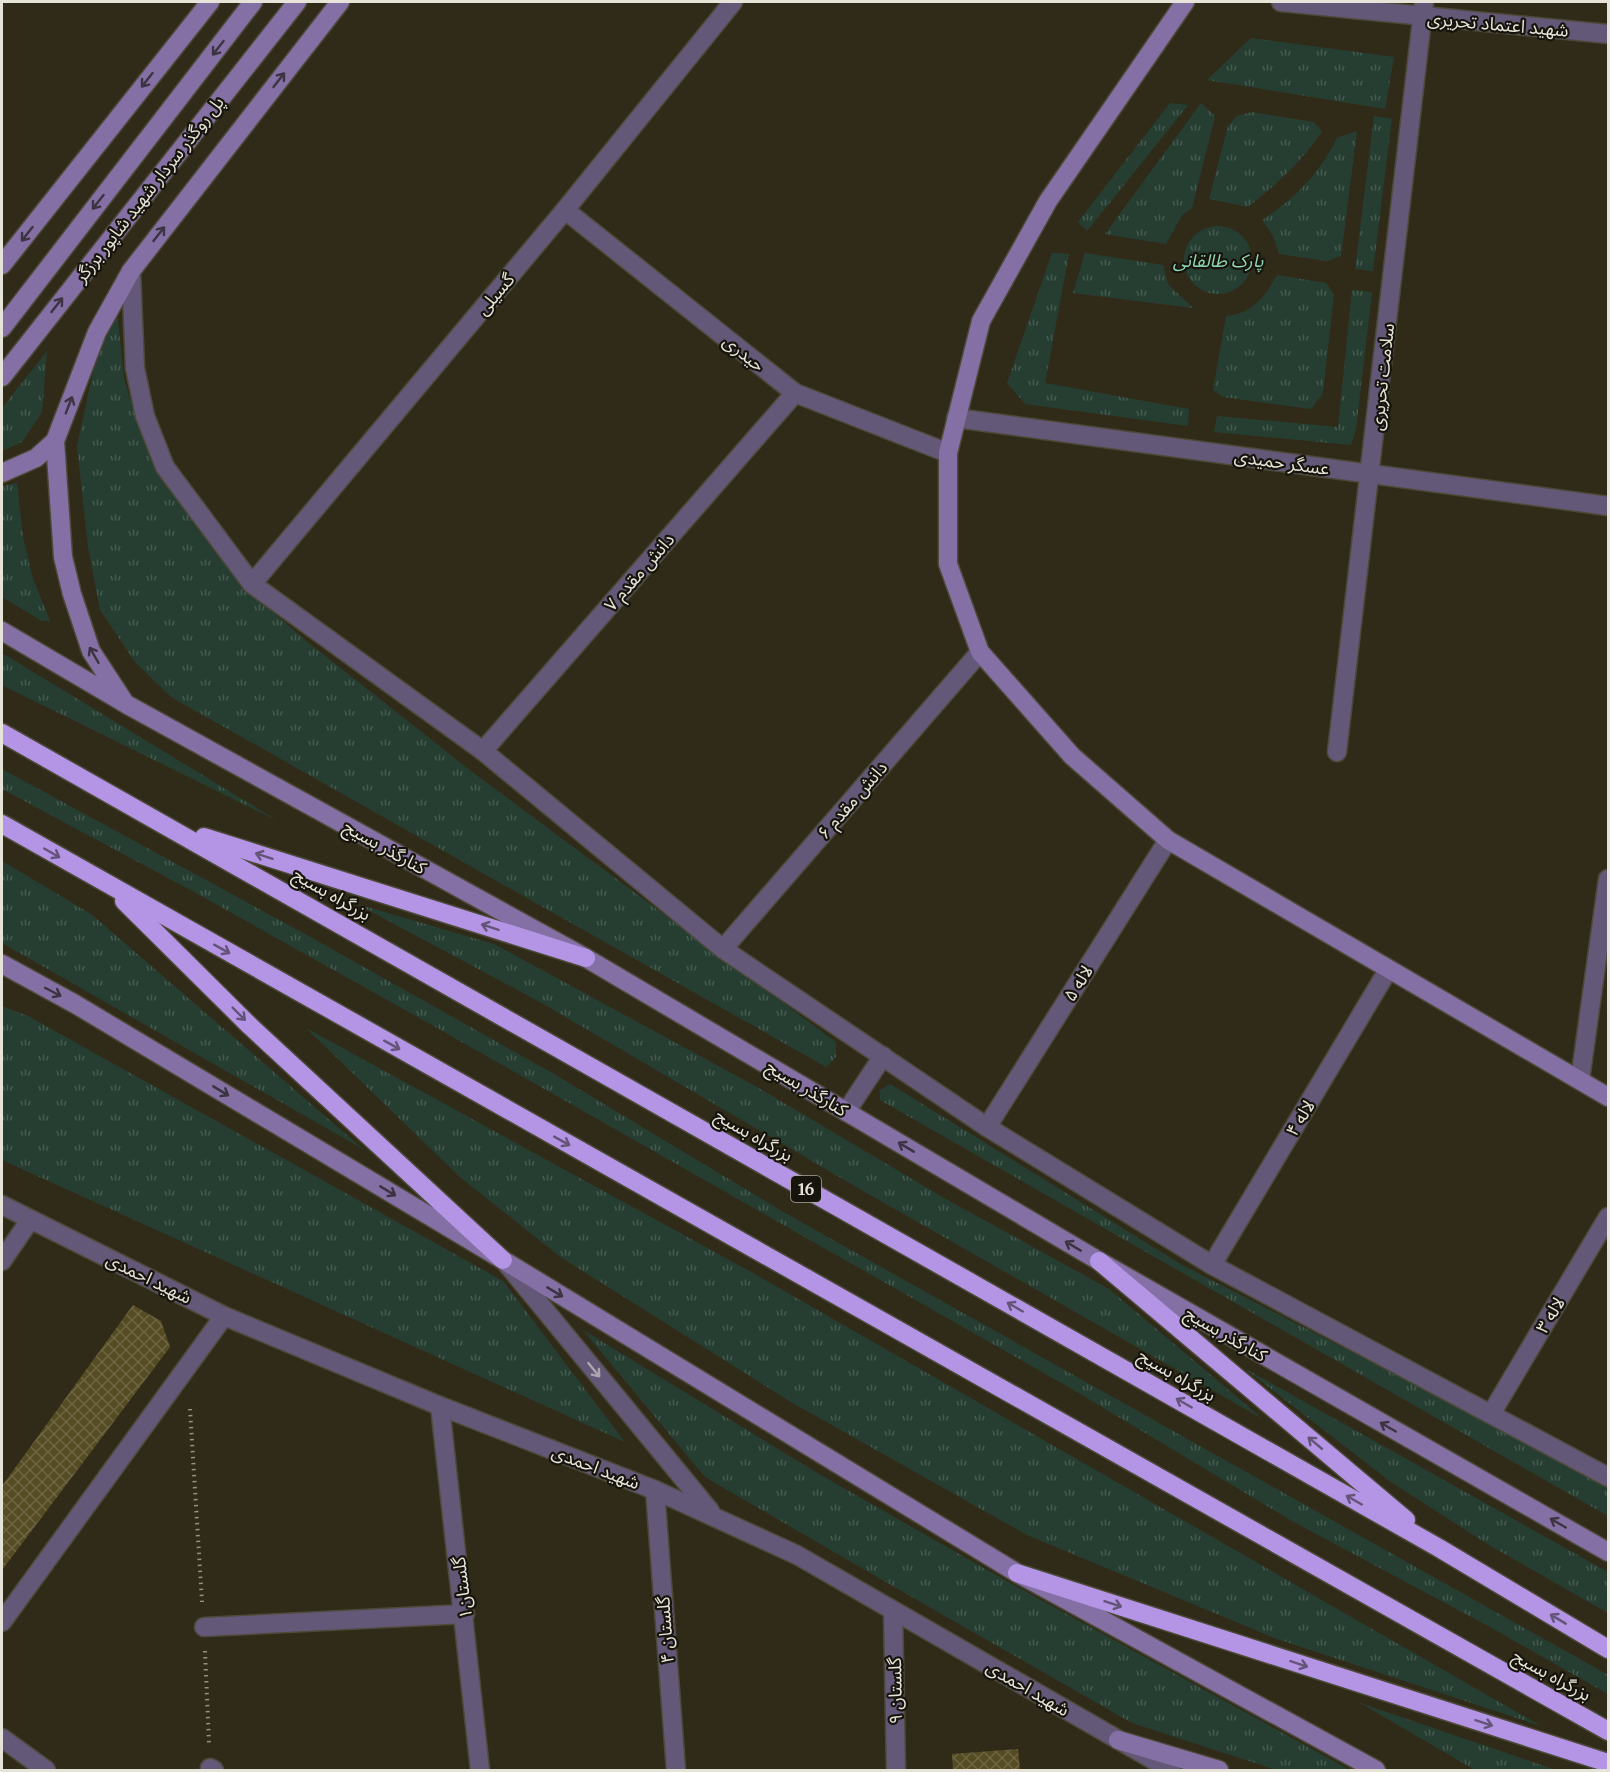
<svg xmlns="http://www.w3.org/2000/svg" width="1610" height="1772" font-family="Merriweather,'Noto Sans Arabic',serif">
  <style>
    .grass { fill: url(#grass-tufts) }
    .building { fill: url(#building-cross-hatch) }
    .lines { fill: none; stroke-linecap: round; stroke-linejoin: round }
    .street-casing { stroke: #4d4938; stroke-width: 21 }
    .secondary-casing { stroke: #4d4938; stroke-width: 21 }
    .highway-casing { stroke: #4d4938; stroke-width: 21 }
    .path { stroke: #949182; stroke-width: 4; stroke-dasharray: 1.5 4.5; stroke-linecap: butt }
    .street { stroke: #645879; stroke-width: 18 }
    .secondary { stroke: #8470a5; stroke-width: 18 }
    .highway { stroke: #b394e5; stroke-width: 18 }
    .oneway { stroke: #3c3442 }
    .oneway2 { stroke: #645478 }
    .oneway3 { stroke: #aca5ad }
    .labels { text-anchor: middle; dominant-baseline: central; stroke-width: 4.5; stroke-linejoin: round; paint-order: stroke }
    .shield { fill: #16140c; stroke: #a8a69b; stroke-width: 1.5 }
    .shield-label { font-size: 16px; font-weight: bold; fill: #e6e4d8 }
    .street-label { font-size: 18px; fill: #e6e4d8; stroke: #16140c }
    .park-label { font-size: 18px; font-style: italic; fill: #8dd6b2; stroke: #16140c }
  </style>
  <defs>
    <pattern id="grass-tufts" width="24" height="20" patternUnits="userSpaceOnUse" patternTransform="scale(1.5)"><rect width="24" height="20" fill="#263e32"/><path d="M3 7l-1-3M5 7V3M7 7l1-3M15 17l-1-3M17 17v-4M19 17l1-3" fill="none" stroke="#465a4f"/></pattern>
    <pattern id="building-cross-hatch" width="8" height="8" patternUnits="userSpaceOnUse" patternTransform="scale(1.5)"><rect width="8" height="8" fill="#564c24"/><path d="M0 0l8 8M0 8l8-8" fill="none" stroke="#6e6643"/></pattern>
  </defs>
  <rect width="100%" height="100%" fill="#302b19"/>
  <g class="grass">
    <path d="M1251,38L1394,57L1385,109L1207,80Z"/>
    <path d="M1170,103L1188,105L1087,231L1078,222Z"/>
    <path d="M1201,103L1215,116L1192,208L1182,215L1166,244L1105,234Z"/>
    <path d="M1252,112L1314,122L1322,132C1302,161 1276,185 1248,207L1209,199L1228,126L1237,116Z"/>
    <path d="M1374,116L1392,119L1373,271L1355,269Z"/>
    <path d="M1357,131L1341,256L1327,261L1279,254L1273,236L1262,220C1296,198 1319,174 1337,138Z"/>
    <circle cx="1218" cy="260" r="34"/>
    <path d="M1052,253L1069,254L1045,383L1189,409L1188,426L1025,404L1007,383Z"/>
    <path d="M1085,253L1163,265L1168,284L1193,308L1073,293Z"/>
    <path d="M1277,275L1326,283L1334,294L1323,393L1311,409L1223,397L1213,390L1226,316C1251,314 1265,297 1277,275Z"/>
    <path d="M1352,290L1372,292L1356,429L1351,445L1214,432L1217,416L1338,427Z"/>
    <path d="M117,311L124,379L140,430L157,469L200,532L243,586L305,640L471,771L836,1042V1057L826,1067L814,1060L171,697L135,662L100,610L88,547L77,446L94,368Z"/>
    <path d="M47,351L42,412L22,442L2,451V408Z"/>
    <path d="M17,483L23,537L33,579L50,621H42L2,597V486Z"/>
    <path d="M2,653L278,821L2,685Z"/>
    <path d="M2,769L305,934L554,1074L785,1213L1608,1675V1694L1490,1627L1292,1521L1072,1389L416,1016L196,893L2,789Z"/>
    <path d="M2,861L91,914L363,1149L2,943Z"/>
    <path d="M357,904L494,944L757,1087L944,1198L1109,1289L1263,1419L865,1192L540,1002Z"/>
    <path d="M2,1006L28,1016L503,1281L625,1442L2,1160Z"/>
    <path d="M306,1028L753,1273L1541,1726L1277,1639L1027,1535L791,1402L562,1258L461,1178Z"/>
    <path d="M890,1084L1182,1265L1434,1394L1608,1488V1516L880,1100V1090Z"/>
    <path d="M583,1330L819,1474L1010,1583L1350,1770H1277L1132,1723L891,1585L705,1477Z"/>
    <path d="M1244,1368L1608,1572V1613L1489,1545L1391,1482Z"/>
    <path d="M1360,1703L1556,1770H1475Z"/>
  </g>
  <g class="building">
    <path d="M133,1305L161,1321L170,1347L2,1570V1486Z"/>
    <path d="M1018,1749L1020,1770H953L952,1754Z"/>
  </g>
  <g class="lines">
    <g class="street-casing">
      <g id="street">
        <path d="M1281,2L1608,34"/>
        <path d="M565,210L795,393L948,453"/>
        <path d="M131,271L135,368L145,416L165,467L252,584L483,751L723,949L987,1127L1212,1265L1608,1477"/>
        <path d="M956,418L1608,506"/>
        <path d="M252,584L565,210L733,2"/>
        <path d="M483,751L795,393"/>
        <path d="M1337,752L1424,2"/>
        <path d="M723,949L980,652"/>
        <path d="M1580,1080L1608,879"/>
        <path d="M846,1112L883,1056"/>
        <path d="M987,1127L1168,840"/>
        <path d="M2,1205L224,1316L440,1406L655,1490L797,1555L1171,1770"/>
        <path d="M2,1261L30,1220"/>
        <path d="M507,1264L710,1511"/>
        <path d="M1212,1265L1388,970"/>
        <path d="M440,1406L480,1770"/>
        <path d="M1491,1414L1608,1217"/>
        <path d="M655,1490L676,1770"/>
        <path d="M893,1611L896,1770"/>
        <path d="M2,1622L224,1316"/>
        <path d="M204,1627L465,1614"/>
        <path d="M2,1738L46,1770"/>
        <path d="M210,1768L214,1770"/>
      </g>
    </g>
    <g class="secondary-casing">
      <g id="secondary">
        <path d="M1185,2L1048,201L981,321L948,453V564L980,652L1072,756L1168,840L1608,1097"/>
        <path d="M2,265L210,2"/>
        <path d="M2,328L253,2"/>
        <path d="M2,377L297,2"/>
        <path d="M2,473L36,458L55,441"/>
        <path d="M2,631L126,704L586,958L1099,1261L1608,1552"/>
        <path d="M123,700L91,651L72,594L63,557L55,441L97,332L131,271L340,2"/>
        <path d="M2,964L75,1004L503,1260L1017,1573L1376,1770"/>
        <path d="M1118,1740L1219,1770"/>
      </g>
    </g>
    <g class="highway-casing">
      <g id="highway">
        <path d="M2,733L1439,1548L1608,1649"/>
        <path d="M2,824L1608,1731"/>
        <path d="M204,837L586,958"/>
        <path d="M124,901L250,1026L503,1260"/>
        <path d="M1099,1261L1406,1520"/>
        <path d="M1017,1573L1608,1763"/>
      </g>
    </g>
    <g class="path">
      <path d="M190,1409L202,1602"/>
      <path d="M205,1651L209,1743"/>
    </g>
    <use href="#street" class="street"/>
    <use href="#secondary" class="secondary"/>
    <use href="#highway" class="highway"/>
  </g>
  <defs><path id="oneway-shaft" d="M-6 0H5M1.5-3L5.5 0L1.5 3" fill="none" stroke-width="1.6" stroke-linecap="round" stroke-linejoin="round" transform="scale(1.5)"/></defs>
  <g class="oneway">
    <use href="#oneway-shaft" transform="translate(218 48) rotate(128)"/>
    <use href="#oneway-shaft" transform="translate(147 80) rotate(128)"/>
    <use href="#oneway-shaft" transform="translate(279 80) rotate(-52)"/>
    <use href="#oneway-shaft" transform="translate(98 202) rotate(128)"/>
    <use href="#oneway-shaft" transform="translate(27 234) rotate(128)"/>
    <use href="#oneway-shaft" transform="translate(159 234) rotate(-52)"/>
    <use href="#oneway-shaft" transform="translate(57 305) rotate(-52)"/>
    <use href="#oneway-shaft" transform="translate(69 405) rotate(-69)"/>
    <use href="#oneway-shaft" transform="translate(94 655) rotate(-120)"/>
    <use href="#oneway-shaft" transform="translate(53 992) rotate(28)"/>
    <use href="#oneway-shaft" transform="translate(221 1091) rotate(31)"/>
    <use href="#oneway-shaft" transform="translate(906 1147) rotate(-149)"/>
    <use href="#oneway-shaft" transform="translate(388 1191) rotate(31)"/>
    <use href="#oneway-shaft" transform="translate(1073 1246) rotate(-149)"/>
    <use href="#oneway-shaft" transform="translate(555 1292) rotate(31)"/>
    <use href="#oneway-shaft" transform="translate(1388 1427) rotate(-150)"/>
    <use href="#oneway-shaft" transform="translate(1558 1523) rotate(-150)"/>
  </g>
  <g class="oneway2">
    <use href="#oneway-shaft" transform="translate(52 853) rotate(30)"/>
    <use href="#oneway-shaft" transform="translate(264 856) rotate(-162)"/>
    <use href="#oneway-shaft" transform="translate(490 927) rotate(-162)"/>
    <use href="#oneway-shaft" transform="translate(222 949) rotate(29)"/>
    <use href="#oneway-shaft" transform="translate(239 1014) rotate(45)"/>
    <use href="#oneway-shaft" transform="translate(392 1045) rotate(29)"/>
    <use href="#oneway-shaft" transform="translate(562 1141) rotate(29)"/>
    <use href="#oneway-shaft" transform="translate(1015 1307) rotate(-150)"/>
    <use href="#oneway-shaft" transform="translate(1184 1403) rotate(-150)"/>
    <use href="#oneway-shaft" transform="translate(1315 1443) rotate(-140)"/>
    <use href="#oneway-shaft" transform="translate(1354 1500) rotate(-150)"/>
    <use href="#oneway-shaft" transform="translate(1113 1604) rotate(18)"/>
    <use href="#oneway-shaft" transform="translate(1558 1619) rotate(-149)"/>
    <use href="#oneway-shaft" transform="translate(1299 1664) rotate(18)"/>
    <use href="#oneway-shaft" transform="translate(1484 1723) rotate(18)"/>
  </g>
  <use class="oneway3" href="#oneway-shaft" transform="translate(594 1370) rotate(51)"/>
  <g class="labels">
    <rect class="shield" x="791" y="1176" width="30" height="26" rx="4.5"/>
    <g class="shield-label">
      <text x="806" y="1189">16</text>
    </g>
    <g class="street-label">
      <text transform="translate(1498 24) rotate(5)">شهید اعتماد تحریری</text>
      <text transform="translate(149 189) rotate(-52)">پل روگذر سردار شهید شاپور برزگر</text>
      <text transform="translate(495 294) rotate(-50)">گسیلی</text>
      <text transform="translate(744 353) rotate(38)">حیدری</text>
      <text transform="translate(1382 377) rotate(-84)">سلامت تحریری</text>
      <text transform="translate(1282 462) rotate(8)">عسگر حمیدی</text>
      <text transform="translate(639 572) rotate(-49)">دانش مقدم ۷</text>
      <text transform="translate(852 800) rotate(-49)">دانش مقدم ۶</text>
      <text transform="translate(385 847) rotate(29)">کنارگذر بسیج</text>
      <text transform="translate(332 894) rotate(30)">بزرگراه بسیج</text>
      <text transform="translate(1078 983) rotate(-58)">لاله ۵</text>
      <text transform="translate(807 1088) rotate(31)">کنارگذر بسیج</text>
      <text transform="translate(1300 1118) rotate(-59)">لاله ۴</text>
      <text transform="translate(754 1135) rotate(30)">بزرگراه بسیج</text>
      <text transform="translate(149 1278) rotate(26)">شهید احمدی</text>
      <text transform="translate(1550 1315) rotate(-59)">لاله ۳</text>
      <text transform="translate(1226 1334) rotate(30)">کنارگذر بسیج</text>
      <text transform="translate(1177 1375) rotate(30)">بزرگراه بسیج</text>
      <text transform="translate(596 1467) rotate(21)">شهید احمدی</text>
      <text transform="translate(462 1588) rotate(-97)">گلستان۱</text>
      <text transform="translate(665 1630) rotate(-94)">گلستان ۴</text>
      <text transform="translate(1552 1675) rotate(29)">بزرگراه بسیج</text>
      <text transform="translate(1028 1688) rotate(30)">شهید احمدی</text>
      <text transform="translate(895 1691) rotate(-91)">گلستان ۹</text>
    </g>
    <g class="park-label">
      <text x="1218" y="260">پارک طالقانی</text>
    </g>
  </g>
  <rect width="1610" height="1772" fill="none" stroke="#e6e4d8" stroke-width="6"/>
</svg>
